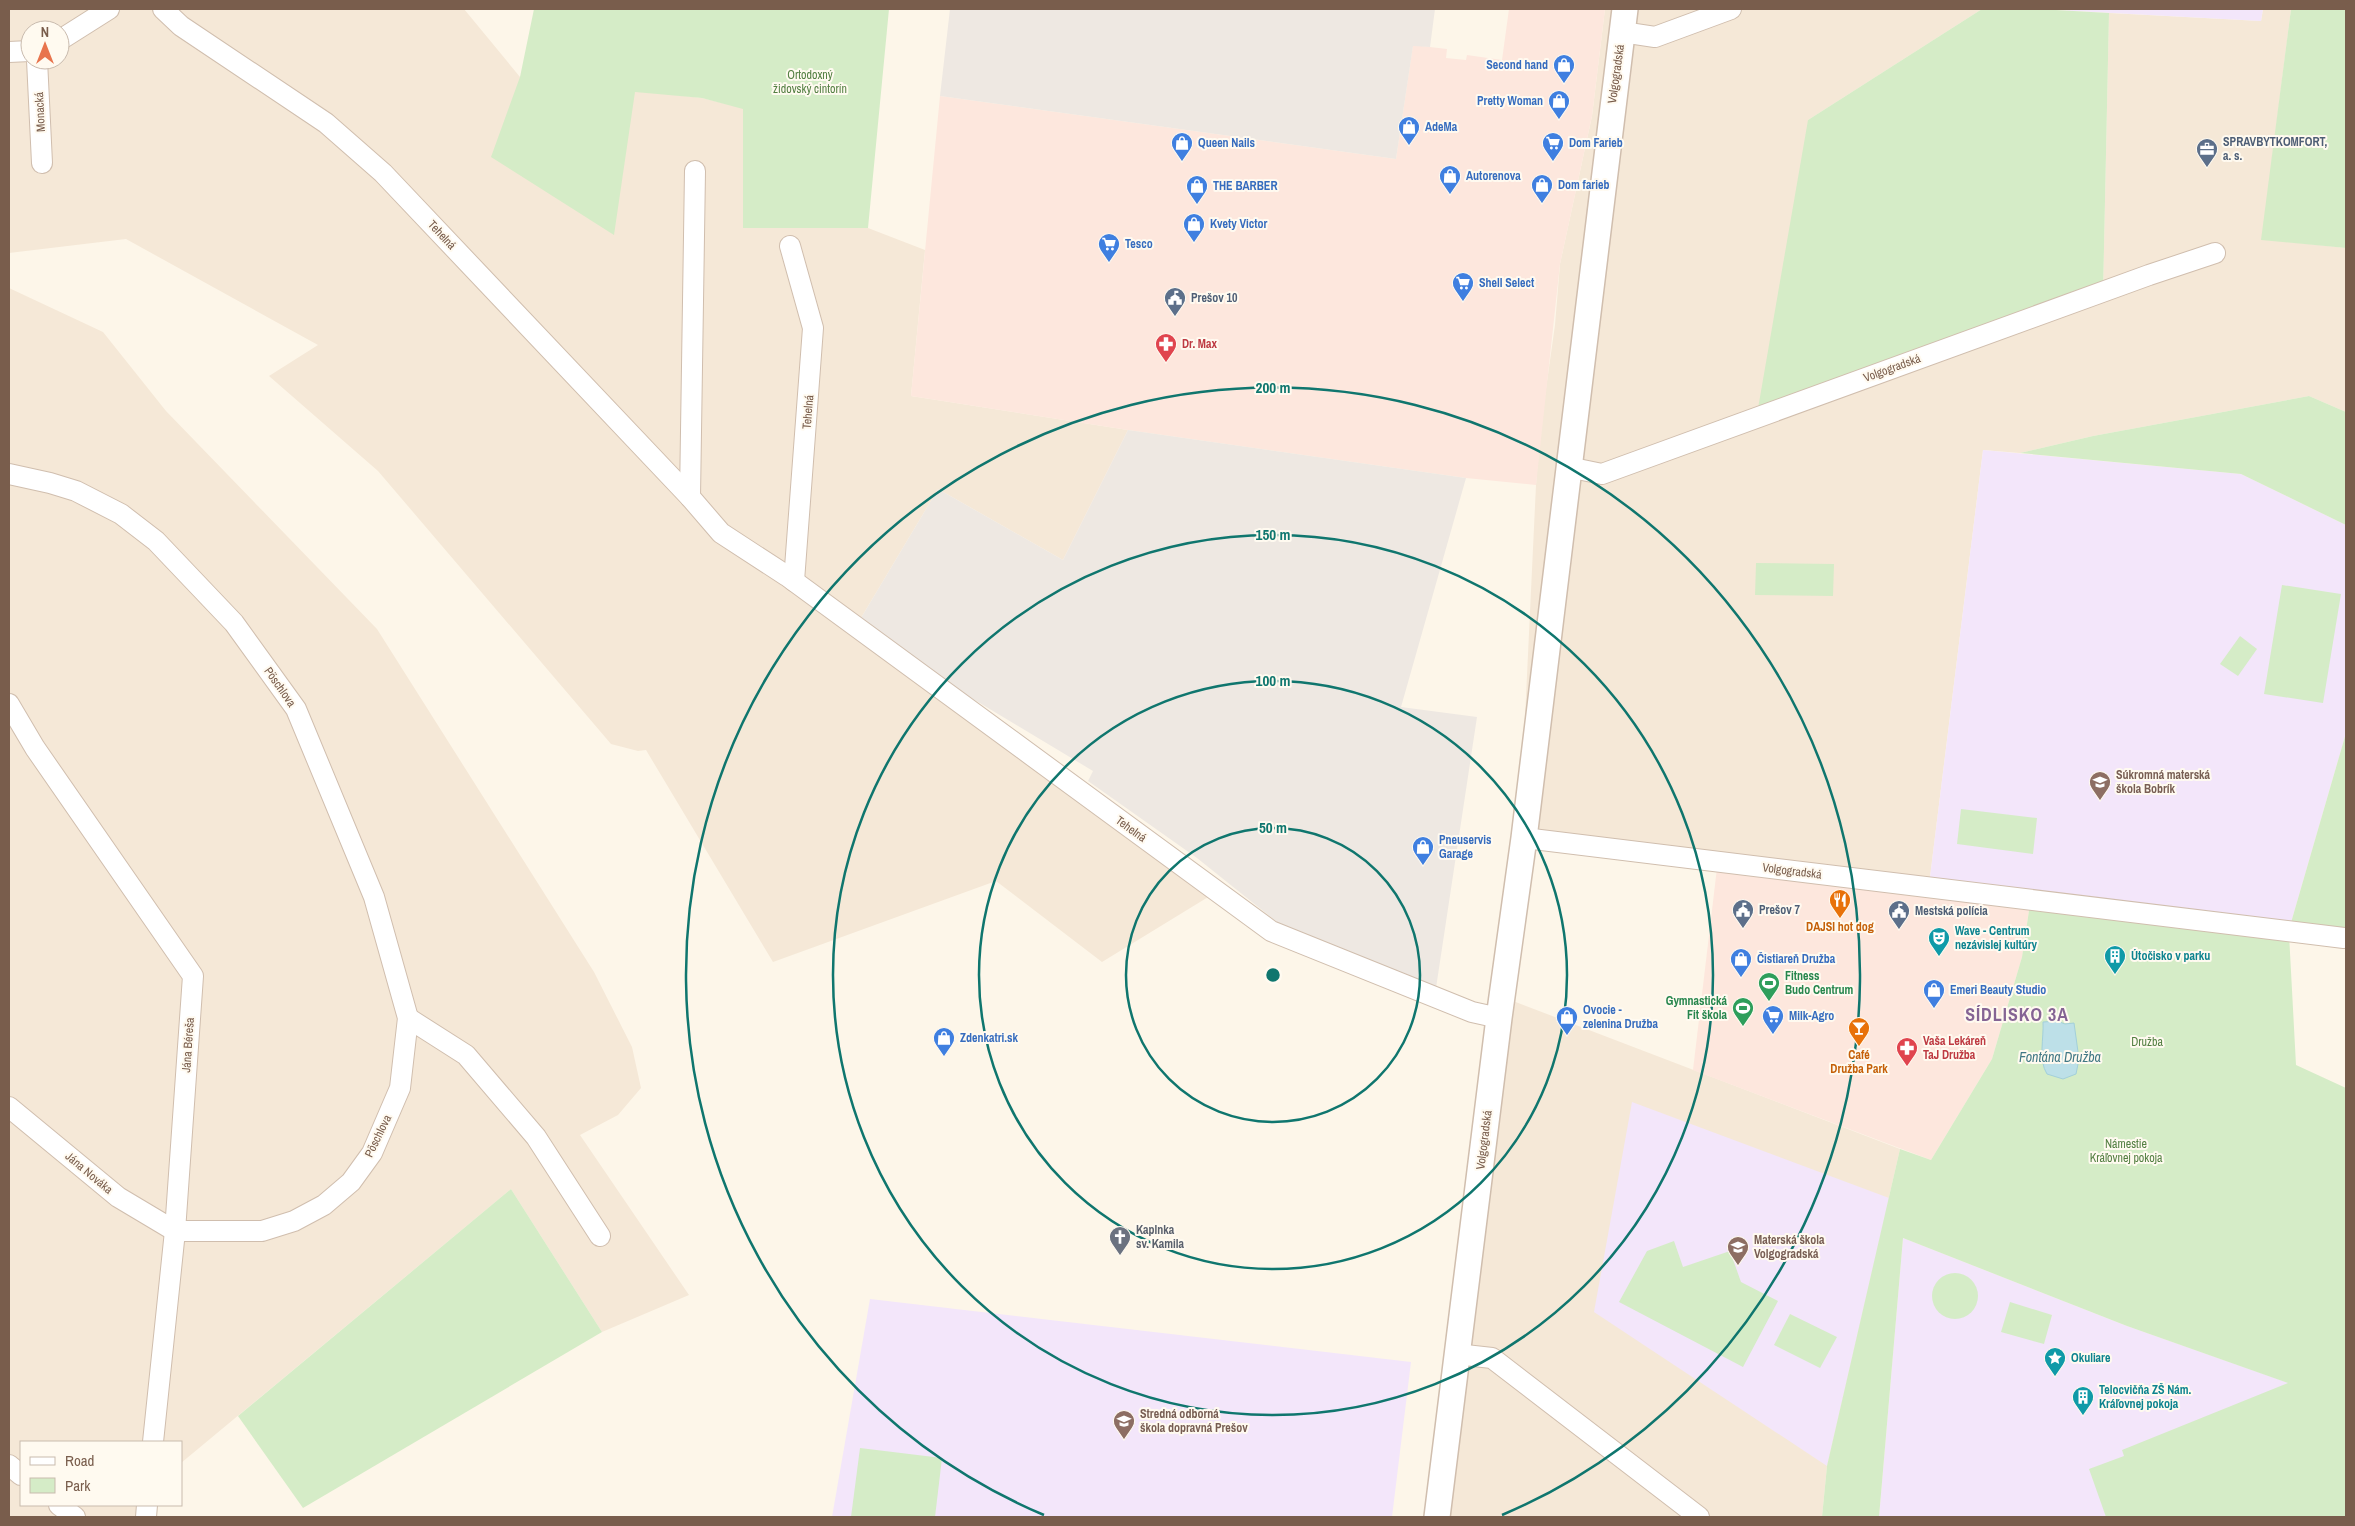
<svg xmlns="http://www.w3.org/2000/svg" width="2355" height="1526" font-family="'Archivo Narrow',sans-serif">
  <style>
    .residential { fill: #f5e8d7; fill-rule: evenodd }
    .commercial { fill: #fde7dd }
    .industrial { fill: #eee8e2 }
    .education { fill: #f3e6fa }
    .green { fill: #d5ecc7 }
    .water { fill: #bde0e8; stroke: #a3d0da }
    .lines { fill: none; stroke-linecap: round; stroke-linejoin: round }
    .minor-casing { stroke: #d0beae; stroke-width: 22 }
    .tertiary-casing { stroke: #d0beae; stroke-width: 28 }
    .minor { stroke: #fff; stroke-width: 20 }
    .tertiary { stroke: #fff; stroke-width: 25 }
    .ring { fill: none; stroke: #0f766e; stroke-width: 2.5 }
    .labels { text-anchor: middle; dominant-baseline: central; stroke-width: 4; stroke-linejoin: round; paint-order: stroke }
    .shop-label { font-size: 12px; font-weight: bold; fill: #366cbe; stroke: #fffaf0; text-anchor: start }
    .street-label { font-size: 12px; fill: #795d4c; stroke: #fffaf0 }
    .park-label { font-size: 12px; fill: #537f42; stroke: #fffaf0 }
    .service-label { font-size: 12px; font-weight: bold; fill: #4e5e75; stroke: #fffaf0; text-anchor: start }
    .health-label { font-size: 12px; font-weight: bold; fill: #be3a42; stroke: #fffaf0; text-anchor: start }
    .education-label { font-size: 12px; font-weight: bold; fill: #785e54; stroke: #fffaf0; text-anchor: start }
    .food-label { font-size: 12px; font-weight: bold; fill: #c56008; stroke: #fffaf0 }
    .culture-label { font-size: 12px; font-weight: bold; fill: #0d838f; stroke: #fffaf0; text-anchor: start }
    .leisure-label { font-size: 12px; font-weight: bold; fill: #27864d; stroke: #fffaf0; text-anchor: start }
    .worship-label { font-size: 12px; font-weight: bold; fill: #5b616d; stroke: #fffaf0; text-anchor: start }
    .water-label { font-size: 14px; font-style: italic; fill: #417885; stroke: #fffaf0 }
    .district-label { font-size: 18px; font-weight: bold; letter-spacing: 1px; fill: #856494; stroke: #fffaf0 }
    .centre { fill: #0f766e; stroke: #fffaf0; stroke-width: 2.5 }
    .ring-label { font-size: 15px; text-anchor: middle; font-weight: bold; fill: #0f766e; stroke: #fffaf0; stroke-width: 4; stroke-linejoin: round; paint-order: stroke }
  </style>
  <rect width="100%" height="100%" fill="#fdf6e9"/>
  <g class="residential">
    <path d="M9,9H464L520,77L702,98L743,108V227L868,228L925,250L911,396L1128,430L1063,560L938,489L855,628L1218,891L1102,962L996,881L773,962L646,750L638,751L611,744L378,471L269,376L318,345L126,239L9,253ZM30,30H60V60H30Z"/>
    <path d="M1605,9H1982L1808,120L2103,295L2109,13L2261,21L2263,9H2291L2262,239L2346,248V412L2309,396L2093,436L2020,453L1983,450L1928,893L1519,845L1536,485L1540,431L1555,325L1560,264L1592,116Z"/>
    <path d="M9,288L103,332L166,411L377,629L594,972L632,1047L641,1088L618,1115L580,1135L689,1295L602,1332L511,1189L181,1463V1442H21V1505H148L146,1517H9Z"/>
    <path d="M1500,996L1900,1149L1827,1466L1822,1517H1434Z"/>
  </g>
  <g class="commercial">
    <path d="M1509,9H1605L1592,116L1560,264L1536,485L1466,478L1128,430L911,396L940,96L1396,159L1413,45L1447,49L1446,58L1466,60L1467,55L1502,60Z"/>
    <path d="M1717,868L2030,904L2022,957L1992,1059L1931,1160L1693,1070Z"/>
  </g>
  <g class="industrial">
    <path d="M950,9H1435L1430,47L1413,46L1396,159L940,96Z"/>
    <path d="M1128,430L1466,478L1401,707L1477,717L1436,988L1282,926L1197,858L1088,781L1093,771L855,628L938,489L1063,560Z"/>
  </g>
  <g class="education">
    <path d="M2038,9H2263L2261,21Z"/>
    <path d="M1983,450L2241,474L2346,525V733L2288,933L1928,893Z"/>
    <path d="M1632,1102L1889,1198L1827,1466L1594,1312Z"/>
    <path d="M1903,1238L2127,1326L2289,1383L2335,1517H1879Z"/>
    <path d="M870,1299L1411,1362L1392,1517H832Z"/>
  </g>
  <g class="green">
    <path d="M534,9H889L868,228H743V109L702,98L635,92L614,235L491,157L520,77Z"/>
    <path d="M1982,9H2038L2109,13L2103,295L1756,420L1808,120Z"/>
    <path d="M2291,9H2346V248L2261,240Z"/>
    <path d="M2309,396L2346,412V525L2241,474L2020,453L2093,436Z"/>
    <path d="M1756,563L1834,564L1833,596L1755,595Z"/>
    <path d="M2282,585L2341,594L2323,703L2264,694Z"/>
    <path d="M2240,636L2257,649L2238,676L2220,664Z"/>
    <path d="M2346,733V940L2289,934L2296,1065L2346,1088V1517H2106L2089,1469L2124,1456L2122,1450L2288,1383L2127,1326L1903,1238L1879,1517H1822L1827,1466L1900,1149L1931,1160L1992,1059L2022,957L2030,904L2288,933Z"/>
    <path d="M1961,809L2037,818L2033,854L1957,844Z"/>
    <path d="M511,1189L602,1332L303,1508L238,1416Z"/>
    <path d="M1674,1241L1683,1267L1730,1251L1741,1282L1778,1301L1743,1367L1619,1302L1647,1251Z"/>
    <circle cx="1955" cy="1296" r="23"/>
    <path d="M2010,1302L2052,1315L2044,1344L2001,1332Z"/>
    <path d="M1790,1314L1837,1337L1820,1368L1774,1345Z"/>
    <path d="M860,1448L942,1458L935,1517H851Z"/>
  </g>
  <path class="water" d="M2057,1021L2065,1024L2074,1023L2079,1059L2076,1074L2063,1079L2047,1074C2038,1060 2044,1038 2043,1022Z"/>
  <g class="lines">
    <g class="minor-casing">
      <g id="minor">
        <path d="M163,9L181,26L326,123L383,173L690,497L721,533L787,576L1271,931L1472,1012L1499,1018"/>
        <path d="M1622,32L1655,37L1731,9"/>
        <path d="M60,40L109,9"/>
        <path d="M9,52L30,51"/>
        <path d="M37,60L42,163"/>
        <path d="M790,246L813,328L794,581"/>
        <path d="M1568,467L1602,474L2149,275L2215,253"/>
        <path d="M9,474L50,483L76,491L121,514L156,541L234,623L296,709L374,897L408,1018L400,1088L372,1153L351,1182L324,1205L294,1221L262,1231H175L118,1197L9,1107"/>
        <path d="M690,497L695,171"/>
        <path d="M9,704L35,748L193,976L175,1231L153,1442"/>
        <path d="M1524,838L2344,938"/>
        <path d="M408,1018L466,1055L536,1137L600,1236"/>
        <path d="M1456,1354L1492,1358L1699,1517"/>
        <path d="M9,1465L21,1475"/>
        <path d="M59,1505L75,1517"/>
        <path d="M146,1517L147,1505"/>
      </g>
    </g>
    <g class="tertiary-casing">
      <path id="tertiary" d="M1437,1517L1499,1018L1524,838L1625,9"/>
    </g>
    <use href="#minor" class="minor"/>
    <use href="#tertiary" class="tertiary"/>
  </g>
  <g class="ring">
    <circle cx="1273" cy="975" r="147"/>
    <circle cx="1273" cy="975" r="294"/>
    <circle cx="1273" cy="975" r="440"/>
    <path d="M1044 1515A587 587 0 1 1 1502 1515"/>
  </g>
  <defs>
    <g id="shop-pin" transform="scale(1.125)"><path d="M0 17L-7.5 6A9.5 9.5 0 1 1 7.5 6Z" fill="#3f7fe0" stroke="#fffaf0"/><path d="M-5-2.5h2.3a2.7 3.5 0 0 1 5.4 0H5L5.5 6h-11ZM-1.5-2.5h3a1.5 2.3 0 0 0-3 0Z" fill="#fff"/></g>
    <g id="supermarket-pin" transform="scale(1.125)"><path d="M0 17L-7.5 6A9.5 9.5 0 1 1 7.5 6Z" fill="#3f7fe0" stroke="#fffaf0"/><path d="M-6-5.5h2.5l.6 2H6L4.5 2H-2.5L-4.4-4H-6ZM-1.5 3.2a1.3 1.3 0 1 0 .1 0ZM3 3.2a1.3 1.3 0 1 0 .1 0Z" fill="#fff"/></g>
    <g id="office-pin" transform="scale(1.125)"><path d="M0 17L-7.5 6A9.5 9.5 0 1 1 7.5 6Z" fill="#5c6f8a" stroke="#fffaf0"/><path d="M-6-3h4V-5.5h4V-3h4V5H-6ZM-1-4.5V-3h2v-1.5ZM-6 0V1H6V0Z" fill="#fff"/></g>
    <g id="civic-pin" transform="scale(1.125)"><path d="M0 17L-7.5 6A9.5 9.5 0 1 1 7.5 6Z" fill="#5c6f8a" stroke="#fffaf0"/><path d="M-.6-6.5H3V-4.5H.6V-3L4-1V1h2V6H-6V1h2V-1L-.6-3ZM-1.2 2.5V6h2.4V2.5Z" fill="#fff"/></g>
    <g id="pharmacy-pin" transform="scale(1.125)"><path d="M0 17L-7.5 6A9.5 9.5 0 1 1 7.5 6Z" fill="#e0444e" stroke="#fffaf0"/><path d="M-2-6h4v4h4v4h-4v4h-4v-4h-4v-4h4Z" fill="#fff"/></g>
    <g id="school-pin" transform="scale(1.125)"><path d="M0 17L-7.5 6A9.5 9.5 0 1 1 7.5 6Z" fill="#8d6e63" stroke="#fffaf0"/><path d="M0-5L7-2L0 1L-7-2ZM-4 1L0 2.5L4 1V4Q0 6-4 4Z" fill="#fff"/></g>
    <g id="restaurant-pin" transform="scale(1.125)"><path d="M0 17L-7.5 6A9.5 9.5 0 1 1 7.5 6Z" fill="#e8710a" stroke="#fffaf0"/><path d="M-5-6h1v4h1v-4h1v4h1v-4h1v5L-1.5 .5V6h-2V.5L-5-1ZM5-6V6H3V1.5H1.5Q1.5-4 5-6Z" fill="#fff"/></g>
    <g id="theatre-pin" transform="scale(1.125)"><path d="M0 17L-7.5 6A9.5 9.5 0 1 1 7.5 6Z" fill="#0f9aa8" stroke="#fffaf0"/><path d="M-5-5.5Q0-4 5-5.5V0Q5 5 0 6Q-5 5-5 0ZM-3.3-2.5H-1v1.5H-3.3ZM1-2.5H3.3v1.5H1ZM-2.8 1Q0 5.5 2.8 1Z" fill="#fff"/></g>
    <g id="building-pin" transform="scale(1.125)"><path d="M0 17L-7.5 6A9.5 9.5 0 1 1 7.5 6Z" fill="#0f9aa8" stroke="#fffaf0"/><path d="M-4-6H4V6H1V3H-1V6H-4ZM-2.5-4.3h1.7v1.8h-1.7ZM.8-4.3h1.7v1.8H.8ZM-2.5-1h1.7V.8h-1.7ZM.8-1h1.7V.8H.8Z" fill="#fff"/></g>
    <g id="stadium-pin" transform="scale(1.125)"><path d="M0 17L-7.5 6A9.5 9.5 0 1 1 7.5 6Z" fill="#2e9e5b" stroke="#fffaf0"/><path d="M0-5a6.5 5 0 1 0 0 10a6.5 5 0 1 0 0-10ZM-3.5-1.8h7v3.6h-7Z" fill="#fff"/></g>
    <g id="bar-pin" transform="scale(1.125)"><path d="M0 17L-7.5 6A9.5 9.5 0 1 1 7.5 6Z" fill="#e8710a" stroke="#fffaf0"/><path d="M-6-5H6L.8 .8V4.5H3.5V6h-7V4.5H-.8V.8Z" fill="#fff"/></g>
    <g id="church-pin" transform="scale(1.125)"><path d="M0 17L-7.5 6A9.5 9.5 0 1 1 7.5 6Z" fill="#6b7280" stroke="#fffaf0"/><path d="M-1.2-6h2.4v3.5h3.3v2.4h-3.3V6h-2.4V-.1h-3.3v-2.4h3.3Z" fill="#fff"/></g>
    <g id="sight-pin" transform="scale(1.125)"><path d="M0 17L-7.5 6A9.5 9.5 0 1 1 7.5 6Z" fill="#0f9aa8" stroke="#fffaf0"/><path d="M0-6L1.8-2.2L6-1.7L2.9 1.2L3.7 5.4L0 3.3L-3.7 5.4L-2.9 1.2L-6-1.7L-1.8-2.2Z" fill="#fff"/></g>
  </defs>
  <g fill-rule="evenodd">
    <use href="#shop-pin" x="1564" y="65"/>
    <use href="#shop-pin" x="1559" y="101"/>
    <use href="#shop-pin" x="1409" y="127"/>
    <use href="#shop-pin" x="1182" y="143"/>
    <use href="#supermarket-pin" x="1553" y="143"/>
    <use href="#office-pin" x="2207" y="149"/>
    <use href="#shop-pin" x="1450" y="176"/>
    <use href="#shop-pin" x="1542" y="185"/>
    <use href="#shop-pin" x="1197" y="186"/>
    <use href="#shop-pin" x="1194" y="224"/>
    <use href="#supermarket-pin" x="1109" y="244"/>
    <use href="#supermarket-pin" x="1463" y="283"/>
    <use href="#civic-pin" x="1175" y="298"/>
    <use href="#pharmacy-pin" x="1166" y="344"/>
    <use href="#school-pin" x="2100" y="782"/>
    <use href="#shop-pin" x="1423" y="847"/>
    <use href="#restaurant-pin" x="1840" y="900"/>
    <use href="#civic-pin" x="1743" y="910"/>
    <use href="#civic-pin" x="1899" y="911"/>
    <use href="#theatre-pin" x="1939" y="938"/>
    <use href="#building-pin" x="2115" y="956"/>
    <use href="#shop-pin" x="1741" y="959"/>
    <use href="#stadium-pin" x="1769" y="983"/>
    <use href="#shop-pin" x="1934" y="990"/>
    <use href="#stadium-pin" x="1743" y="1008"/>
    <use href="#supermarket-pin" x="1773" y="1016"/>
    <use href="#shop-pin" x="1567" y="1017"/>
    <use href="#bar-pin" x="1859" y="1028"/>
    <use href="#shop-pin" x="944" y="1038"/>
    <use href="#pharmacy-pin" x="1907" y="1048"/>
    <use href="#church-pin" x="1120" y="1237"/>
    <use href="#school-pin" x="1738" y="1247"/>
    <use href="#sight-pin" x="2055" y="1358"/>
    <use href="#building-pin" x="2083" y="1397"/>
    <use href="#school-pin" x="1124" y="1421"/>
  </g>
  <g class="labels">
    <g class="shop-label">
      <text x="1548" y="65" text-anchor="end">Second hand</text>
      <text x="1543" y="101" text-anchor="end">Pretty Woman</text>
      <text x="1425" y="127">AdeMa</text>
      <text x="1198" y="143">Queen Nails</text>
      <text x="1569" y="143">Dom Farieb</text>
      <text x="1466" y="176">Autorenova</text>
      <text x="1558" y="185">Dom farieb</text>
      <text x="1213" y="186">THE BARBER</text>
      <text x="1210" y="224">Kvety Victor</text>
      <text x="1125" y="244">Tesco</text>
      <text x="1479" y="283">Shell Select</text>
      <text x="1439" y="840">Pneuservis<tspan x="1439" dy="14">Garage</tspan></text>
      <text x="1757" y="959">Čistiareň Družba</text>
      <text x="1950" y="990">Emeri Beauty Studio</text>
      <text x="1583" y="1010">Ovocie -<tspan x="1583" dy="14">zelenina Družba</tspan></text>
      <text x="1789" y="1016">Milk-Agro</text>
      <text x="960" y="1038">Zdenkatri.sk</text>
    </g>
    <g class="street-label">
      <text transform="translate(1616 74) rotate(-82)">Volgogradská</text>
      <text transform="translate(40 112) rotate(-93)">Monacká</text>
      <text transform="translate(442 235) rotate(47)">Tehelná</text>
      <text transform="translate(1892 368) rotate(-20)">Volgogradská</text>
      <text transform="translate(808 412) rotate(-85)">Tehelná</text>
      <text transform="translate(280 687) rotate(55)">Pöschlova</text>
      <text transform="translate(1131 829) rotate(36)">Tehelná</text>
      <text transform="translate(1792 871) rotate(7)">Volgogradská</text>
      <text transform="translate(188 1045) rotate(-86)">Jána Béreša</text>
      <text transform="translate(378 1136) rotate(-64)">Pöschlova</text>
      <text transform="translate(1484 1140) rotate(-83)">Volgogradská</text>
      <text transform="translate(89 1173) rotate(40)">Jána Nováka</text>
    </g>
    <g class="park-label">
      <text x="810" y="75">Ortodoxný<tspan x="810" dy="14">židovský cintorín</tspan></text>
      <text x="2147" y="1042">Družba</text>
      <text x="2126" y="1144">Námestie<tspan x="2126" dy="14">Kráľovnej pokoja</tspan></text>
    </g>
    <g class="service-label">
      <text x="2223" y="142">SPRAVBYTKOMFORT,<tspan x="2223" dy="14">a. s.</tspan></text>
      <text x="1191" y="298">Prešov 10</text>
      <text x="1759" y="910">Prešov 7</text>
      <text x="1915" y="911">Mestská polícia</text>
    </g>
    <g class="health-label">
      <text x="1182" y="344">Dr. Max</text>
      <text x="1923" y="1041">Vaša Lekáreň<tspan x="1923" dy="14">TaJ Družba</tspan></text>
    </g>
    <g class="education-label">
      <text x="2116" y="775">Súkromná materská<tspan x="2116" dy="14">škola Bobrík</tspan></text>
      <text x="1754" y="1240">Materská škola<tspan x="1754" dy="14">Volgogradská</tspan></text>
      <text x="1140" y="1414">Stredná odborná<tspan x="1140" dy="14">škola dopravná Prešov</tspan></text>
    </g>
    <g class="food-label">
      <text x="1840" y="927">DAJSI hot dog</text>
      <text x="1859" y="1055">Café<tspan x="1859" dy="14">Družba Park</tspan></text>
    </g>
    <g class="culture-label">
      <text x="1955" y="931">Wave - Centrum<tspan x="1955" dy="14">nezávislej kultúry</tspan></text>
      <text x="2131" y="956">Útočisko v parku</text>
      <text x="2071" y="1358">Okuliare</text>
      <text x="2099" y="1390">Telocvičňa ZŠ Nám.<tspan x="2099" dy="14">Kráľovnej pokoja</tspan></text>
    </g>
    <g class="leisure-label">
      <text x="1785" y="976">Fitness<tspan x="1785" dy="14">Budo Centrum</tspan></text>
      <text x="1727" y="1001" text-anchor="end">Gymnastická<tspan x="1727" dy="14">Fit škola</tspan></text>
    </g>
    <g class="worship-label">
      <text x="1136" y="1230">Kaplnka<tspan x="1136" dy="14">sv. Kamila</tspan></text>
    </g>
    <g class="water-label">
      <text x="2060" y="1057">Fontána Družba</text>
    </g>
    <g class="district-label">
      <text x="2017" y="1014">SÍDLISKO 3A</text>
    </g>
  </g>
  <circle cx="1273" cy="975" r="8" class="centre"/>
  <g class="ring-label">
    <text x="1273" y="393">200 m</text>
    <text x="1273" y="540">150 m</text>
    <text x="1273" y="686">100 m</text>
    <text x="1273" y="833">50 m</text>
  </g>
  <rect width="2355" height="1526" fill="none" stroke="#795d4c" stroke-width="20"/>
  <rect x="20" y="1441" width="162" height="65" fill="#fffaf0" stroke="#c9bbae"/>
  <rect x="30" y="1457" width="25" height="8" fill="#ffffff" stroke="#c9bbae"/>
  <text x="65" y="1466" font-size="15" fill="#795d4c">Road</text>
  <rect x="30" y="1478" width="25" height="15" fill="#d5ecc7" stroke="#c9bbae"/>
  <text x="65" y="1491" font-size="15" fill="#795d4c">Park</text>
  <g transform="translate(45 45)"><circle r="24" fill="#fffaf0" stroke="#c9bbae"/>
  <path d="M0-4L9 19L0 12L-9 19Z" fill="#e8744d"/>
  <text y="-8" font-size="14" font-weight="bold" text-anchor="middle" fill="#795d4c">N</text>
  </g>
</svg>
